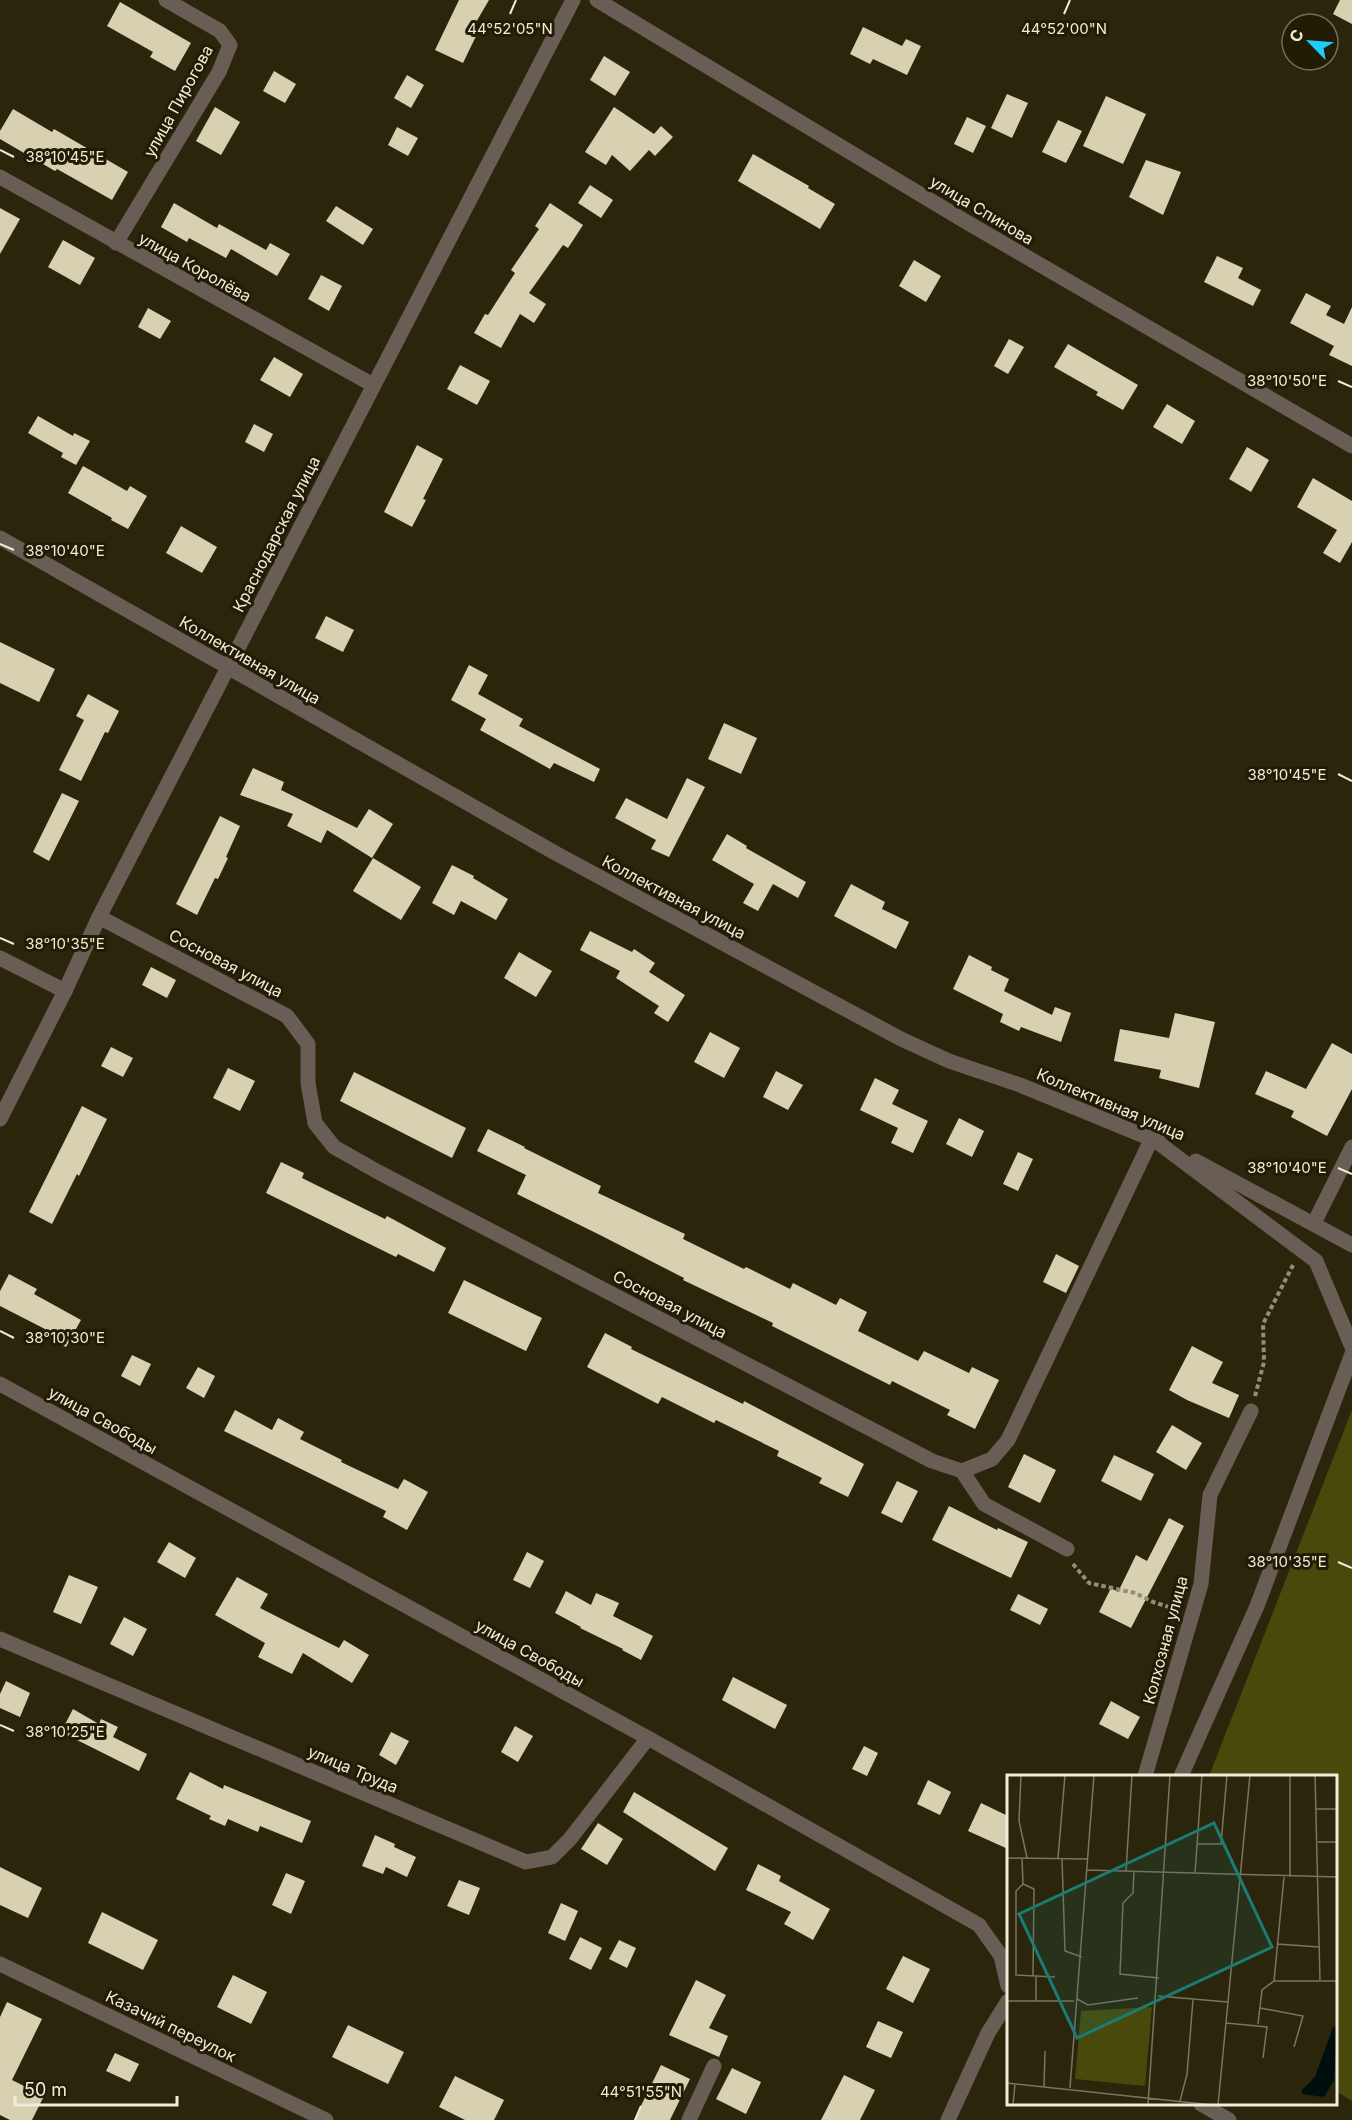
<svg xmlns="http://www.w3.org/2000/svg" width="1352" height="2120" font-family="Inter,sans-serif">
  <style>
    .green { fill: #484a0b }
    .building { fill: #d7d1b2 }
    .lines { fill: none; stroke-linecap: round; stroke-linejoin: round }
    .path { stroke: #938e7a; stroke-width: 4; stroke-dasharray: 4.5 3; stroke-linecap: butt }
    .minor { stroke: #685e55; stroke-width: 15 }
    .ticks { fill: none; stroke: #efecdc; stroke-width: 2 }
    .labels { text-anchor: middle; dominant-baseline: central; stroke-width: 6; stroke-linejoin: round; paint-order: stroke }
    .street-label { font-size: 16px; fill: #efecdc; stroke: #211c03 }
    .inset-road { fill: none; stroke: #79755f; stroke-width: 1.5 }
    .view { fill: #1a7c74; fill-opacity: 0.15; stroke: #1a7c74; stroke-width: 3 }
    .inset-edge { fill: none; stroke: #efecdc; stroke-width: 3 }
    .ticks-label { font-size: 15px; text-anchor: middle; fill: #efecdc; stroke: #211c03; stroke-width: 6; stroke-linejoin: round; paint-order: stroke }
  </style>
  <rect width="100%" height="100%" fill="#2b250b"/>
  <path class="green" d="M1352,1410V2101L1336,2091V1776H1209Z"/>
  <g class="building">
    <path d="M459,0H489L472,29L478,32L463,63L435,50Z"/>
    <path d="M1340,0H1352V24L1333,14Z"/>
    <path d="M120,2L191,43L175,71L150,57L153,52L107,26Z"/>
    <path d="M863,27L902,46L906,39L921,46L907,75L873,59L870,64L850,54Z"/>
    <path d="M604,56L630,72L615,96L590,80Z"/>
    <path d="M274,71L296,84L285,103L263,91Z"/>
    <path d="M407,75L424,85L411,108L394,98Z"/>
    <path d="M1007,94L1028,103L1012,138L991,128Z"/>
    <path d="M1106,96L1146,114L1123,164L1083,146Z"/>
    <path d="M215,107L240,122L221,155L196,141Z"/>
    <path d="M614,107L654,134L661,126L673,137L655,156L649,150L630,171L612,155L606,165L585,152Z"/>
    <path d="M13,109L52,132L54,129L128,172L112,200L57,169L55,171L0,139V131Z"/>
    <path d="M967,117L986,126L973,153L954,144Z"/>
    <path d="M1058,120L1082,131L1066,163L1042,152Z"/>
    <path d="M397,127L418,138L408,156L388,145Z"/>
    <path d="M753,154L809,186L808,188L835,204L820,229L738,181Z"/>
    <path d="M1146,160L1181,172L1163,215L1129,197Z"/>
    <path d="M590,185L613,200L601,218L578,203Z"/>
    <path d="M174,203L217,228L219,224L266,250L270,243L290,254L277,276L231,249L226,258L189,238L187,242L161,227Z"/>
    <path d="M550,203L583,225L568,248L563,245L529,293L546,304L534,323L520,314L501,348L474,333L485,314L488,315L515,273L511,270L539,229L535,226Z"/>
    <path d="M336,206L373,229L363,245L326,221Z"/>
    <path d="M0,208L20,219L0,254Z"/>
    <path d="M63,240L95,258L80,285L48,267Z"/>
    <path d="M1217,256L1243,268L1238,278L1261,290L1253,306L1204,282Z"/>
    <path d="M914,260L941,276L926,302L899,286Z"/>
    <path d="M321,275L342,286L329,311L308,299Z"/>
    <path d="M1306,293L1331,306L1326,315L1344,324L1352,307V366L1329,355L1334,346L1290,323Z"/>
    <path d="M148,308L171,321L160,339L138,327Z"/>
    <path d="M1009,339L1024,347L1008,374L994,366Z"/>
    <path d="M1068,344L1138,385L1123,410L1096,395L1098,392L1054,367Z"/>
    <path d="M274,357L303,374L290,397L260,380Z"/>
    <path d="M460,365L490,381L477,405L447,389Z"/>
    <path d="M1167,404L1195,421L1182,444L1153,427Z"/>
    <path d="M38,416L73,436L74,433L90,441L76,465L61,457L63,453L28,433Z"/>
    <path d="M254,424L273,434L264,452L245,442Z"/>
    <path d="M417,445L443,459L423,499L426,500L412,527L384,512Z"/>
    <path d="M1247,447L1269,460L1251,492L1229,479Z"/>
    <path d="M83,466L127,491L130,486L147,496L128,529L111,520L112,518L68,493Z"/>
    <path d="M1313,478L1352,501V542L1340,563L1323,553L1337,530L1297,507Z"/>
    <path d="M181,526L217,547L202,573L166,553Z"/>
    <path d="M326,616L354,630L343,652L315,638Z"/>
    <path d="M0,642L55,669L39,702L0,683Z"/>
    <path d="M469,665L488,675L478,694L523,719L519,726L600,769L594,782L554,763L550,769L480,730L486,719L451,700Z"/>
    <path d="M88,694L119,711L108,733L105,732L81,781L59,770L84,720L76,716Z"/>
    <path d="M724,723L757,738L741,774L708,759Z"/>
    <path d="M253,768L284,782L281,790L357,828L369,809L393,824L372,858L327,830L321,843L287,826L293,814L240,795Z"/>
    <path d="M687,778L705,787L669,857L651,849L656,840L615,818L626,798L667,819Z"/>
    <path d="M62,793L79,801L49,861L33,852Z"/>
    <path d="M220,816L240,826L226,857L228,858L218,879L215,878L197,915L176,904Z"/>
    <path d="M727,834L747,846L746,848L806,882L798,898L773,884L758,911L743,903L754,884L712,860Z"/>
    <path d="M373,858L421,887L401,920L353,891Z"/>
    <path d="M452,865L474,876L473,878L508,899L496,920L461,901L454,915L432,903Z"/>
    <path d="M851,884L885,902L882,909L909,922L896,949L834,916Z"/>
    <path d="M590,931L632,952L634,949L655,963L649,972L685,995L668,1022L654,1013L659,1006L616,978L620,971L580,950Z"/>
    <path d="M519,952L552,971L536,997L504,978Z"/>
    <path d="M969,955L992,967L991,970L1009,979L1004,991L1052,1015L1055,1007L1071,1013L1061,1042L1021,1027L1019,1031L1000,1022L1003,1014L953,989Z"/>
    <path d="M151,967L176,980L167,998L142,985Z"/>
    <path d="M1175,1013L1215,1022L1199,1088L1159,1078L1161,1070L1114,1061L1120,1029L1169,1038Z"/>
    <path d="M710,1032L740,1048L724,1078L694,1062Z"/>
    <path d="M1332,1043L1352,1054V1089L1327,1136L1291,1117L1294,1111L1255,1094L1266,1071L1306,1089Z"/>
    <path d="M111,1047L133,1058L123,1077L101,1066Z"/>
    <path d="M228,1068L255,1081L240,1111L213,1098Z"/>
    <path d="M776,1071L803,1085L788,1110L763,1097Z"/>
    <path d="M354,1072L466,1128L452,1158L340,1101Z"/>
    <path d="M875,1078L899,1090L892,1104L928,1121L913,1153L891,1143L898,1128L860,1110Z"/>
    <path d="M82,1106L107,1119L79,1176L77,1174L52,1224L29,1212Z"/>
    <path d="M959,1118L984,1131L972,1157L946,1144Z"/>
    <path d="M488,1129L525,1147L524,1148L601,1186L598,1193L685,1234L683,1239L744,1269L746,1267L790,1289L793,1283L836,1305L840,1298L867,1312L858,1331L918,1361L924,1351L969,1373L972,1367L999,1380L975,1429L947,1415L950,1410L892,1381L890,1385L772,1326L773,1323L683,1280L684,1278L600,1235L517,1194L526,1175L477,1151Z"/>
    <path d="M1018,1152L1033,1159L1018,1191L1003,1184Z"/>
    <path d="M281,1162L304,1173L302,1178L385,1219L387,1216L446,1248L434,1272L398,1254L396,1257L266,1193Z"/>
    <path d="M1056,1254L1079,1266L1066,1293L1043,1282Z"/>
    <path d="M9,1274L37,1289L34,1294L81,1320L66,1347L42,1334L45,1329L0,1306V1291Z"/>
    <path d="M464,1280L542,1318L526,1351L448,1313Z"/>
    <path d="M605,1333L632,1347L631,1349L743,1404L744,1401L864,1464L848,1497L819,1483L822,1478L777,1456L779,1451L716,1420L714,1423L662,1397L658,1404L587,1367Z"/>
    <path d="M1192,1346L1223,1362L1212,1383L1239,1395L1229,1418L1187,1400L1169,1390Z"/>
    <path d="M132,1355L151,1364L140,1386L121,1376Z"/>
    <path d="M198,1367L215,1376L204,1398L186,1388Z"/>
    <path d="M235,1410L272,1430L278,1418L304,1432L300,1439L342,1460L341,1462L398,1489L404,1479L428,1492L407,1530L383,1517L386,1511L224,1431Z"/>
    <path d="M1172,1425L1202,1443L1186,1470L1156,1452Z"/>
    <path d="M1024,1454L1056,1470L1040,1503L1008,1487Z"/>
    <path d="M1114,1455L1154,1474L1141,1501L1101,1481Z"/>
    <path d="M897,1481L918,1491L902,1523L881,1513Z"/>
    <path d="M949,1506L997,1530L998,1528L1028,1542L1011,1578L932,1540Z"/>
    <path d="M1169,1518L1184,1526L1131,1628L1099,1612L1111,1588L1118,1592L1136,1555L1147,1561Z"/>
    <path d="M169,1542L196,1558L185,1578L157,1562Z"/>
    <path d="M527,1552L544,1561L530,1588L513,1580Z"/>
    <path d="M69,1575L98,1587L81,1624L53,1612Z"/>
    <path d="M237,1577L268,1594L260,1608L339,1648L344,1640L369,1655L352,1683L303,1653L292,1674L258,1657L265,1643L215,1615Z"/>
    <path d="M566,1591L591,1605L596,1593L619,1603L613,1616L653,1636L641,1660L622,1650L623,1649L580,1628L581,1627L555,1613Z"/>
    <path d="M1018,1594L1048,1609L1040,1625L1010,1610Z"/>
    <path d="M124,1617L147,1629L133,1656L110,1644Z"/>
    <path d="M733,1677L787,1705L775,1729L722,1700Z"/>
    <path d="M6,1681L30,1693L20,1717L0,1708V1694Z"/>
    <path d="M1111,1701L1140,1717L1128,1739L1099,1724Z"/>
    <path d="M73,1709L99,1724L101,1719L118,1727L113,1737L147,1754L139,1771L61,1732Z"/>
    <path d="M515,1726L533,1736L518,1762L501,1752Z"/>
    <path d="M391,1732L409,1741L396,1765L379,1755Z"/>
    <path d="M864,1746L878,1753L867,1776L852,1769Z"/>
    <path d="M190,1772L223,1789L224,1785L311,1821L302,1843L260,1826L258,1832L228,1819L225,1826L209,1819L211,1816L176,1799Z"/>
    <path d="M928,1780L951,1792L940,1815L917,1804Z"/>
    <path d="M634,1792L728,1848L715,1871L623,1812Z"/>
    <path d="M981,1803L1008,1816V1849L968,1831Z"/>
    <path d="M598,1823L623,1839L607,1865L581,1849Z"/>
    <path d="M375,1835L395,1844L394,1847L416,1857L407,1877L386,1867L383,1874L362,1866Z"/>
    <path d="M758,1864L781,1876L779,1881L830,1909L813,1940L784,1924L791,1912L746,1890Z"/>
    <path d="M0,1867L42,1888L28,1918L0,1905Z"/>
    <path d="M286,1873L305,1881L291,1914L272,1905Z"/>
    <path d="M459,1880L480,1888L469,1915L447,1906Z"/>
    <path d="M561,1903L578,1911L565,1941L548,1933Z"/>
    <path d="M102,1912L158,1940L143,1970L88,1943Z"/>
    <path d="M580,1937L602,1948L591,1970L569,1959Z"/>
    <path d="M619,1940L636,1948L627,1968L609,1959Z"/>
    <path d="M903,1956L930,1969L913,2003L886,1989Z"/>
    <path d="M233,1975L267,1992L251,2024L217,2007Z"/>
    <path d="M696,1980L726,1995L709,2028L728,2036L719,2057L669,2035Z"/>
    <path d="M7,2002L42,2019L12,2080L44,2096L32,2120H10L0,2115V2017Z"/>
    <path d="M878,2021L903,2032L891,2058L866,2047Z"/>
    <path d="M348,2025L404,2052L388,2084L332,2057Z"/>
    <path d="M115,2053L139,2064L130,2082L106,2071Z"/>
    <path d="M661,2065L690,2079L670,2120H634Z"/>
    <path d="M732,2068L761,2082L746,2114L716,2099Z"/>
    <path d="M844,2075L875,2090L860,2120H821Z"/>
    <path d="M455,2076L504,2100L494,2120H465L439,2107Z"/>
  </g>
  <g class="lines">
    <g class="path">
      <path d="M1255,1396L1264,1362L1263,1324L1293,1265"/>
      <path d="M1073,1564L1089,1583L1135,1593L1153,1602L1175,1609"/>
    </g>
    <g class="minor">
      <path d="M597,0L963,220L1352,446"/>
      <path d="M0,177L373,385"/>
      <path d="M116,243L219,72L230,45L220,31L166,0"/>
      <path d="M0,538L557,854L901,1039L949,1061L1020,1085L1159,1142"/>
      <path d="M99,917L287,1016L308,1044V1083L315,1123L334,1147L380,1173L932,1461L962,1471L992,1459L1008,1440L1152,1138L1316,1261L1352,1347"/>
      <path d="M0,958L65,991"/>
      <path d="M0,1119L65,991L99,917L573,0"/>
      <path d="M1196,1161L1352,1245"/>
      <path d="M1314,1223L1352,1147"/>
      <path d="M0,1384L648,1738L979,1925L1001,1956L1008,1986"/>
      <path d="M962,1471L984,1504L1067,1549"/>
      <path d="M0,1639L526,1862L552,1857L570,1839L648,1738"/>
      <path d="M1145,1776L1201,1584L1210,1495L1251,1411"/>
      <path d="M1181,1776L1257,1606L1352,1354"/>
      <path d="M0,1964L326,2120"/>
      <path d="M1201,2104L1229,2120"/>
      <path d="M689,2120L714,2066"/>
      <path d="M948,2120L988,2033L1008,2001"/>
    </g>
  </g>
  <path class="ticks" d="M510,14L516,0M1064,14L1070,0M0,150L14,157M1338,381L1352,387M0,544L14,550M1338,774L1352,781M0,938L14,944M1338,1168L1352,1174M0,1331L14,1338M1338,1562L1352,1568M0,1725L14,1731M635,2120L641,2106"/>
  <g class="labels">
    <g class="street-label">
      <text transform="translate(178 101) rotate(-61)">улица Пирогова</text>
      <text transform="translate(982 210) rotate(31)">улица Спинова</text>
      <text transform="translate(195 267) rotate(29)">улица Королёва</text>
      <text transform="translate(276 534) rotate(-63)">Краснодарская улица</text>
      <text transform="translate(250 660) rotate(30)">Коллективная улица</text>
      <text transform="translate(674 897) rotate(28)">Коллективная улица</text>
      <text transform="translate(226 963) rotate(28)">Сосновая улица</text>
      <text transform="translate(1111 1104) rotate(23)">Коллективная улица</text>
      <text transform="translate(670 1304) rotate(28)">Сосновая улица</text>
      <text transform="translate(103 1420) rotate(29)">улица Свободы</text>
      <text transform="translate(1165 1640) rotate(-75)">Колхозная улица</text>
      <text transform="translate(530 1653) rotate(29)">улица Свободы</text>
      <text transform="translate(353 1769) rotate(23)">улица Труда</text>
      <text transform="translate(171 2026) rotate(26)">Казачий переулок</text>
    </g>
  </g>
  <g transform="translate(1007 1775)">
    <rect width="330" height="330" fill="#2b250b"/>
    <path d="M145,232L138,311L68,304L74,236Z" fill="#484a0b"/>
    <path d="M326,252L330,253L327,305L317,322L296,319L294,316L308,302Z" fill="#010e0e"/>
    <path class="inset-road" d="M14,0L12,46L20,83M283,0V102M308,0L313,205M309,34H330M311,67H330M190,69H214L220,0M0,83L81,84M15,83L16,109L9,116V200L48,202M51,83L58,0M55,84L58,176L75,182M80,95L330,102M119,96L125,0M127,96L126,118L116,128L113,199L152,203M188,98L195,0M16,109L27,114L26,201M270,169L312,172M29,202V226M267,206H330M151,221L221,227M70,224L81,230L131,223M0,226H67M253,233L296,241L287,272M219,248L260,252L256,283M251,249L255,215L267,206L277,102M0,308L205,330M37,311L38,276M63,313L87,0M173,326L180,299L186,225M6,330L8,309M141,330L163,0M211,330L243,0"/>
    <path class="view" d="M207,48L265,172L70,263L12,139Z"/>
    <rect width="330" height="330" class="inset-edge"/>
  </g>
  <g class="ticks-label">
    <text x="510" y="34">44°52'05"N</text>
    <text x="1064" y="34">44°52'00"N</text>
    <text x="65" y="162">38°10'45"E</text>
    <text x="1287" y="386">38°10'50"E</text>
    <text x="65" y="556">38°10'40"E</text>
    <text x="1287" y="780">38°10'45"E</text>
    <text x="65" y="949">38°10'35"E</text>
    <text x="1287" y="1173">38°10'40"E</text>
    <text x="65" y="1343">38°10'30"E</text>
    <text x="1287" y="1567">38°10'35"E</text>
    <text x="65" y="1737">38°10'25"E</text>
    <text x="641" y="2097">44°51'55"N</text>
  </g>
  <g transform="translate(1310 42) rotate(295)"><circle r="28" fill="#211c03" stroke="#736f5a" stroke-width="1.5"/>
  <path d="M0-4.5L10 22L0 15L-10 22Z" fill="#22c9fd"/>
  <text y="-9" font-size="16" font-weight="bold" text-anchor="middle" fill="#efecdc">С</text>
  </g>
  <path d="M15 2096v9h162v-9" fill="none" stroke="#efecdc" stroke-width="3"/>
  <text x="24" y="2096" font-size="18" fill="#efecdc" stroke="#211c03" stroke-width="4.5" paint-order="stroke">50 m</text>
</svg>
